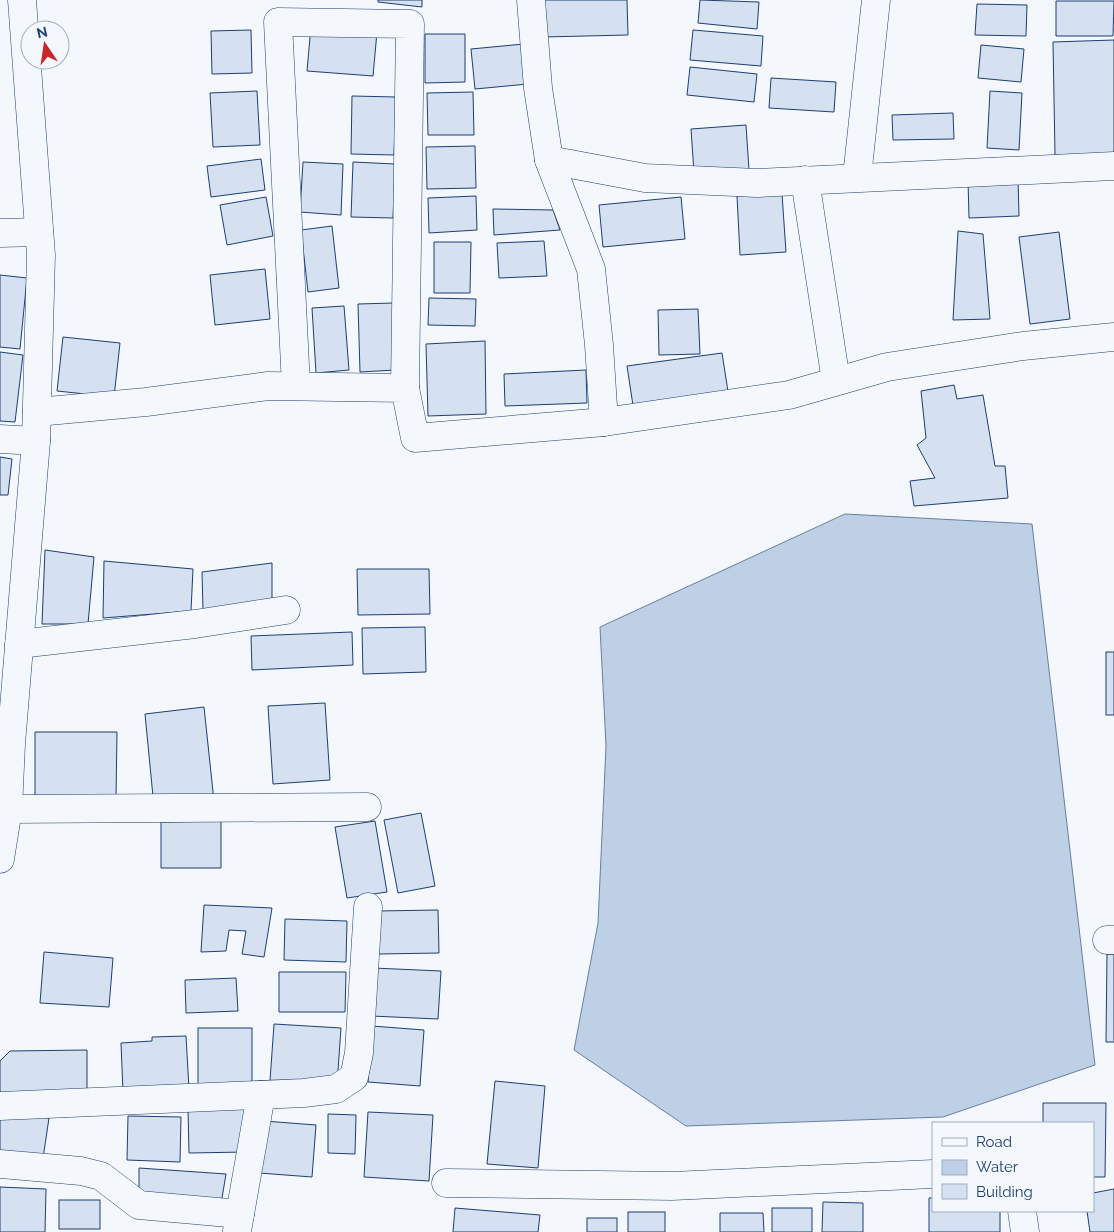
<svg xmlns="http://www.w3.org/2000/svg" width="1114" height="1232" font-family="Raleway,sans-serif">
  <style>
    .water { fill: #bed0e5; stroke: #687fa3 }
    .building { fill: #d5e0f0; stroke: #1d3f73 }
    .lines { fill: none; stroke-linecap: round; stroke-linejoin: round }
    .minor-casing { stroke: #1d3f73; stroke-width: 29 }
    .minor { stroke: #f4f7fb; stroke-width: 28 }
  </style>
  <rect width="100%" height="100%" fill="#f4f7fb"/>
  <path class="water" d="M845,514L1032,524L1095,1065L943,1117L686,1126L574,1050L598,923L606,746L600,627Z"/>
  <g class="building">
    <path d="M378,0H422V7L378,2Z"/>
    <path d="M542,0H627L628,35L543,37Z"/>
    <path d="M700,0L759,2L757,29L698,23Z"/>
    <path d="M1056,1H1114L1113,36H1056Z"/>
    <path d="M977,4L1027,5L1026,36L975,35Z"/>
    <path d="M311,26L377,32L373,76L307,71Z"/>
    <path d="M251,30L252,73L212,74L211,31Z"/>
    <path d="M693,30L763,36L761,66L690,60Z"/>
    <path d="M425,34H465V82L425,83Z"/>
    <path d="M1114,40V154L1055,155L1053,42Z"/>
    <path d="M524,44L528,84L475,89L471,49Z"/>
    <path d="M981,45L1024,49L1021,82L978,78Z"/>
    <path d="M690,67L757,74L754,102L687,95Z"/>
    <path d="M771,78L836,82L834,112L769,108Z"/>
    <path d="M257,91L260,145L213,147L210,93Z"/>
    <path d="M990,91L1022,93L1019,150L987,148Z"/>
    <path d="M473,92L474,135H428L427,93Z"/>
    <path d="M352,96L396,97L394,155L351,154Z"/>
    <path d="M953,113L954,139L893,140L892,115Z"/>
    <path d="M746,125L749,170L694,173L691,129Z"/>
    <path d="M475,146L476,188L427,189L426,147Z"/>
    <path d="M261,159L265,190L211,197L207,166Z"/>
    <path d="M303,162L343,164L341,215L300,212Z"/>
    <path d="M353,162L395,164L393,218L351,217Z"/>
    <path d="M1018,178L1019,216L969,218L968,180Z"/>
    <path d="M782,194L786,252L740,255L737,196Z"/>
    <path d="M476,196L477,230L429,233L428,198Z"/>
    <path d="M266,197L273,236L227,245L220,205Z"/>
    <path d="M681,197L685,239L603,247L599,205Z"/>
    <path d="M493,209L553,210L560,230L494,235Z"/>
    <path d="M332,226L339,288L308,292L301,230Z"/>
    <path d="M958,231L983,234L990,319L953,320Z"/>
    <path d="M1059,232L1070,319L1030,324L1019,237Z"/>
    <path d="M544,241L547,276L499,278L497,243Z"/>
    <path d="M434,242H471L470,293H434Z"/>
    <path d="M265,269L270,319L215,325L210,275Z"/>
    <path d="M0,275L27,278L20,349L0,347Z"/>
    <path d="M429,298L476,299L475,326L428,325Z"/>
    <path d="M394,303L396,370L360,372L358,304Z"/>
    <path d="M344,306L349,370L316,373L312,308Z"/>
    <path d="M698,309L700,354L659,355L658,310Z"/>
    <path d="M63,337L120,343L114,397L57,391Z"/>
    <path d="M485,341L486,414L428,416L426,344Z"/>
    <path d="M0,352L23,355L15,422L0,421Z"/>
    <path d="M722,353L729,398L634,412L627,366Z"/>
    <path d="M586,370L587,403L505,406L504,374Z"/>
    <path d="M954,385L957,399L983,395L995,466H1005L1008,498L914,506L910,481L935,478L917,445L926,438L921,391Z"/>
    <path d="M0,457L12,459L8,495H0Z"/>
    <path d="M45,550L94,557L88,624H42Z"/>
    <path d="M104,561L193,569L191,611L103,618Z"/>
    <path d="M272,563V602L203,610L202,572Z"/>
    <path d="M357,569H429L430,614L358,615Z"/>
    <path d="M425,627L426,672L363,674L362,628Z"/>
    <path d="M352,632L353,665L252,670L251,636Z"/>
    <rect x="1106" y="652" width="8" height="63"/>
    <path d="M325,703L330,780L273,784L268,706Z"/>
    <path d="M204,707L214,801L154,807L145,714Z"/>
    <path d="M35,732H117L116,799L35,800Z"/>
    <path d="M421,813L435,886L398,893L384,820Z"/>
    <path d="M221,821V868H161V822Z"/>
    <path d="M375,821L387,892L347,898L335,827Z"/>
    <path d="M204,905L272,908L264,957L242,954L246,931L229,930L226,951L201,952Z"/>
    <path d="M438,910L439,953L378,954L377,911Z"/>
    <path d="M285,919L347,921L346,962L284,960Z"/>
    <path d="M44,952L113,958L109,1007L40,1003Z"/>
    <path d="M1107,954H1114V1042H1106Z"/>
    <path d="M373,968L441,971L438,1019L371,1016Z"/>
    <path d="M279,972H346L345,1012H279Z"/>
    <path d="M236,978L238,1011L186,1013L185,980Z"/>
    <path d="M274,1024L341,1028L337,1085L270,1081Z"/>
    <path d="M372,1026L424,1030L420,1086L368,1082Z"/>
    <rect x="198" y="1028" width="54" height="56"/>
    <path d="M186,1036L189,1089L123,1092L121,1043L152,1041V1037Z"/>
    <path d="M87,1050V1098L0,1100V1061L10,1051Z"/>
    <path d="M495,1081L545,1086L538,1168L487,1164Z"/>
    <path d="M1043,1103H1106L1105,1177H1093V1123H1043Z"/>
    <path d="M246,1108V1152L189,1153L188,1109Z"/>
    <path d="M368,1112L433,1115L429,1181L364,1177Z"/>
    <path d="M0,1113L49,1118L42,1165L0,1163Z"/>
    <path d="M328,1114L356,1115L355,1154L328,1153Z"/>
    <path d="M128,1116L181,1117L180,1162L127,1160Z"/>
    <path d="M264,1121L316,1125L312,1177L259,1173Z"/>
    <path d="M139,1168L226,1174L221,1204L139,1194Z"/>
    <path d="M0,1187L46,1189L45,1232H0Z"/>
    <path d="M1114,1189V1232H1090L1087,1211H1093V1193Z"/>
    <path d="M929,1198H933V1211H1000V1232H929Z"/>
    <rect x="59" y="1200" width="41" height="29"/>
    <path d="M823,1202L863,1203V1232H822Z"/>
    <path d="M455,1208L540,1215L538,1232H453Z"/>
    <rect x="772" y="1208" width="40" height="24"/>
    <rect x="628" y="1212" width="37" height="20"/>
    <path d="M720,1213H763L764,1232H720Z"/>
    <rect x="587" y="1218" width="30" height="14"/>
  </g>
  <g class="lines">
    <g class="minor-casing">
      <g id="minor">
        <path d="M531,0L538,88L549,160L591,269L599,345L604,422"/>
        <path d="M549,160L645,178L757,183L1114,166"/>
        <path d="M857,177L876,0"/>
        <path d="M805,180L836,381"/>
        <path d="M0,233L39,232"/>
        <path d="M296,386L278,22L410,24L405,388"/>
        <path d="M37,412L146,402L268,386L405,388L415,438L604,422L789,395L887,367L1023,346L1114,337"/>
        <path d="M0,439L36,441"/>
        <path d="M19,644L195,624L286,610"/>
        <path d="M8,809L367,807"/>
        <path d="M0,859L8,809L11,744L36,441L41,255L22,0"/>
        <path d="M1107,940H1114"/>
        <path d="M0,1106L304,1093L336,1089L354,1077L359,1053L368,907"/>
        <path d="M0,1164L81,1171L101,1176L139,1205L240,1214"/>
        <path d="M446,1183L672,1186L933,1174"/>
        <path d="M1022,1211L1025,1232"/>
        <path d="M237,1231L261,1095"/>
      </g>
    </g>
    <use href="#minor" class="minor"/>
  </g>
  <rect x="932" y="1122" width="162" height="90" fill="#f4f7fb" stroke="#9eadc5"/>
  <rect x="942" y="1138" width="25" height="8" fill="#f4f7fb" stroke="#9eadc5"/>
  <text x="976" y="1147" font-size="15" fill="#1d3f73">Road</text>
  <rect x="942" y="1160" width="25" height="15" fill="#bed0e5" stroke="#9eadc5"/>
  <text x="976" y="1172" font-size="15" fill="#1d3f73">Water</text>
  <rect x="942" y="1184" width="25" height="15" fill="#d5e0f0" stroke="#9eadc5"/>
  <text x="976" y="1197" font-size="15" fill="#1d3f73">Building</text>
  <g transform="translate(45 45) rotate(347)"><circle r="24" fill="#f4f7fb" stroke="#9eadc5"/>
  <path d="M0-4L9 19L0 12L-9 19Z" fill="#c62828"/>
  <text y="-8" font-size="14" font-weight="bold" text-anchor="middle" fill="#1d3f73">N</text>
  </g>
</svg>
